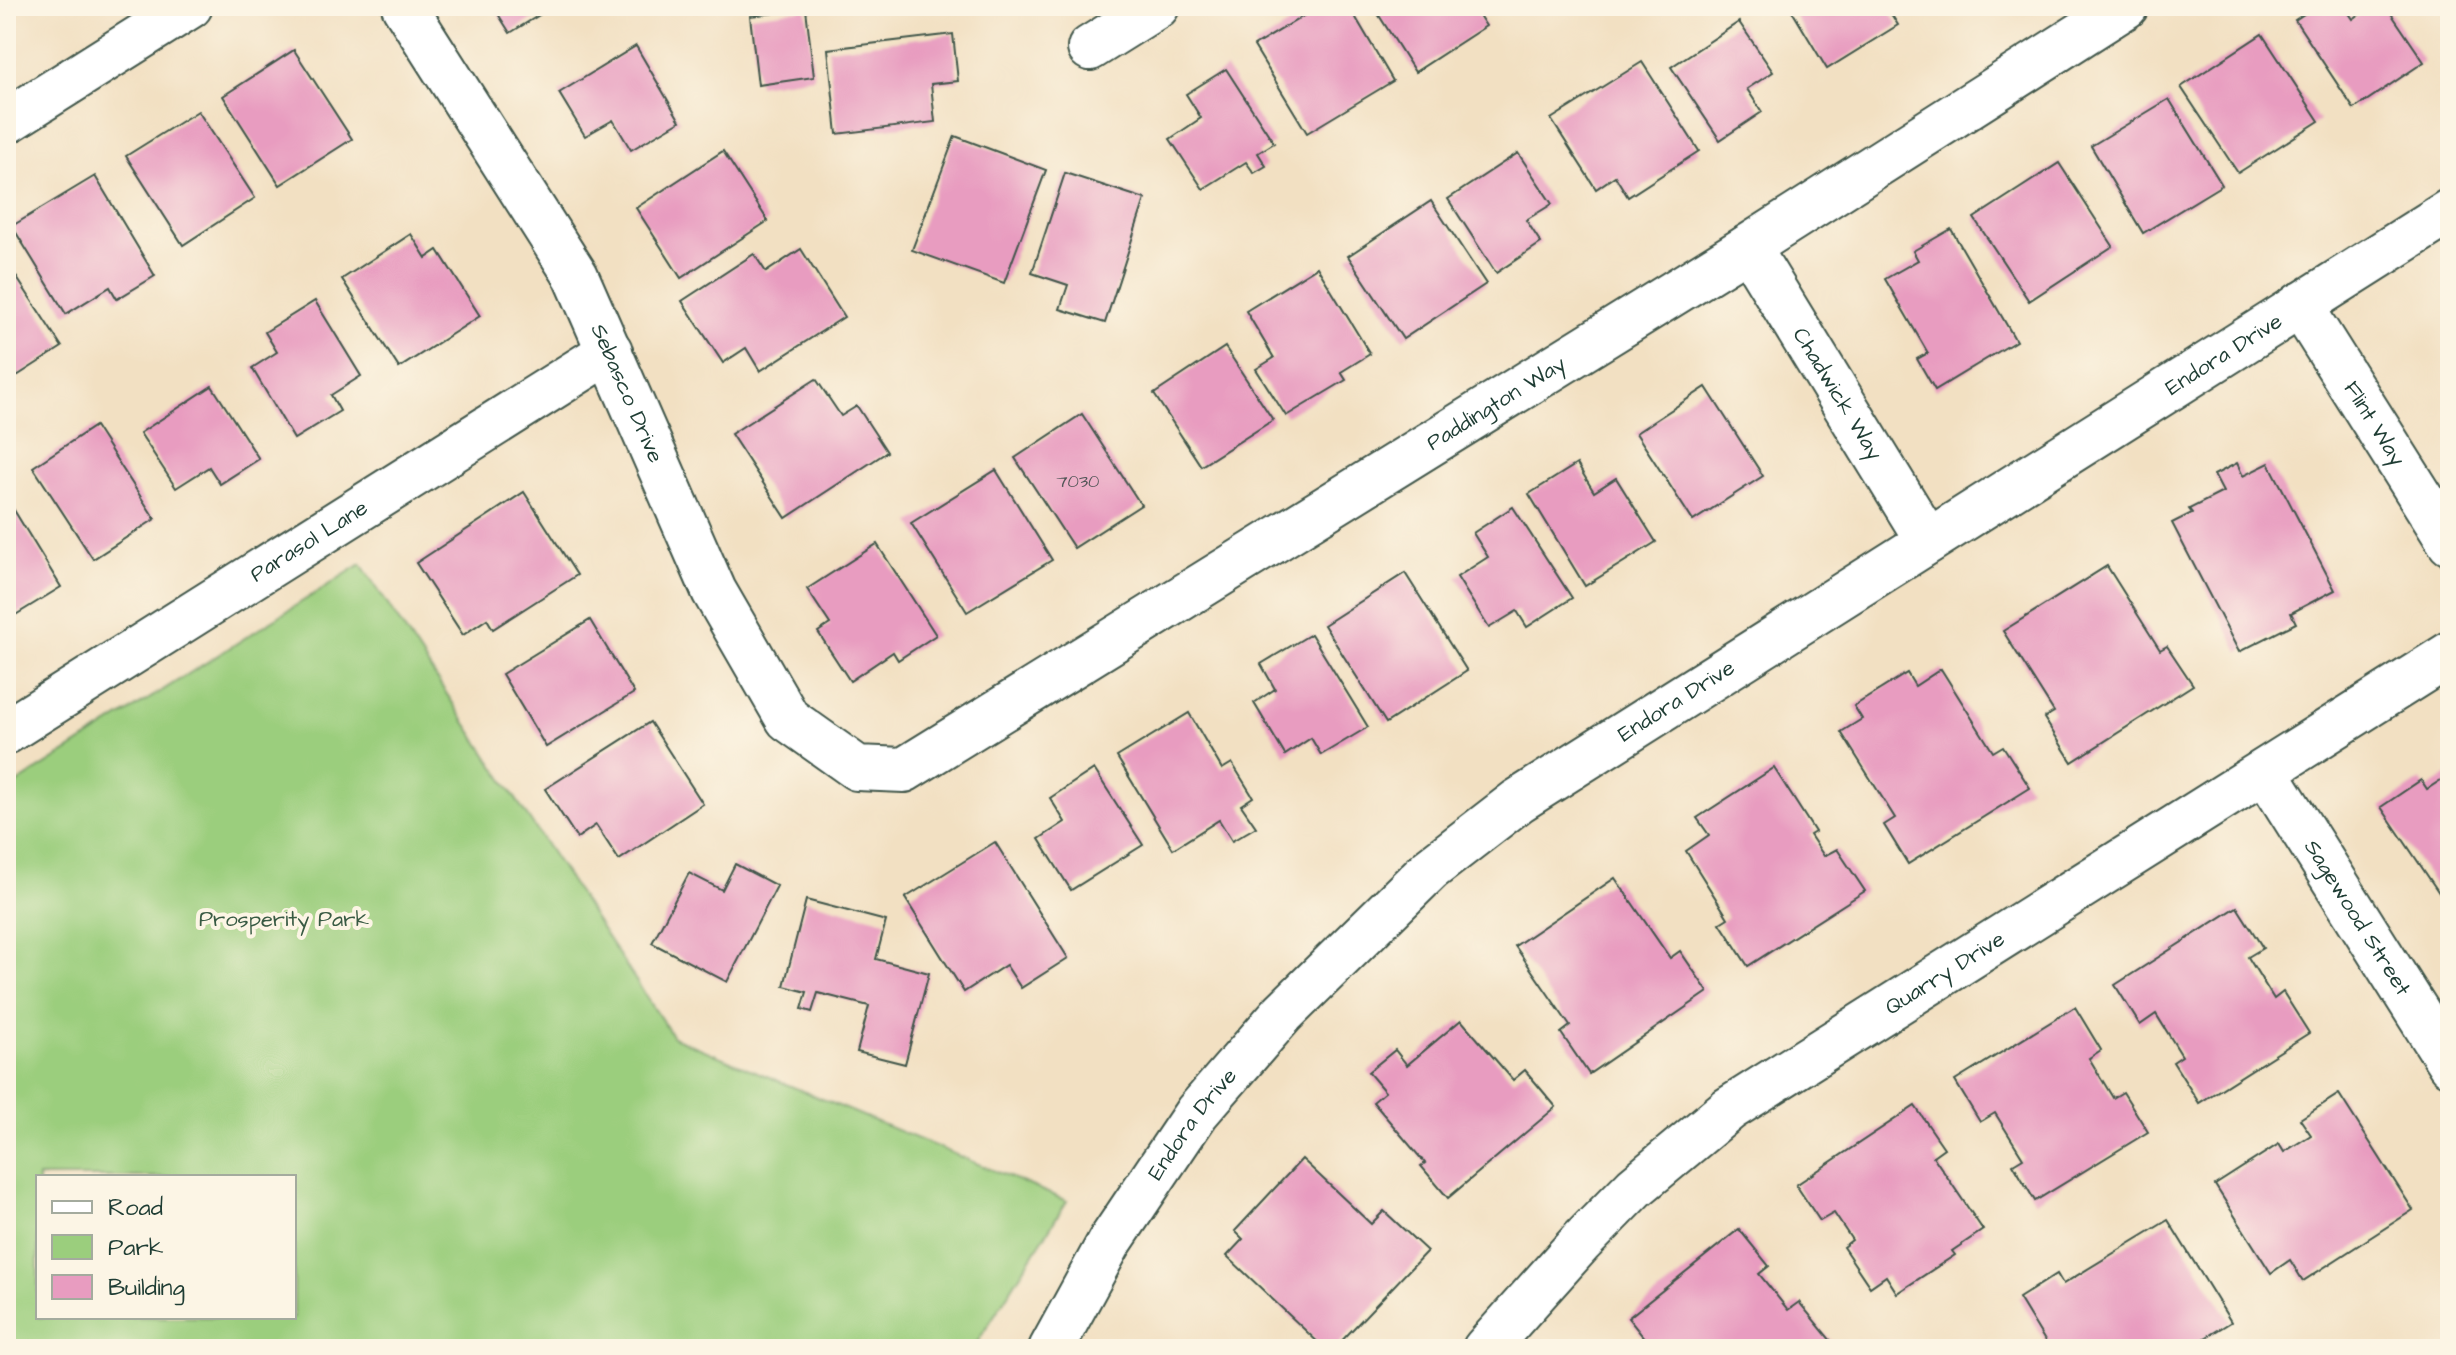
<svg xmlns="http://www.w3.org/2000/svg" width="2456" height="1355" font-family="'Architects Daughter',sans-serif">
  <style>
    .green { fill: #9bce7d; stroke: #5d8658; stroke-width: 2; fill-rule: evenodd }
    .building { fill: #e89cc0 }
    .lines { fill: none; stroke-linecap: round; stroke-linejoin: round }
    .minor-casing { stroke: #3f5549; stroke-width: 48 }
    .minor { stroke: #fff; stroke-width: 44 }
    .labels { text-anchor: middle; dominant-baseline: central; stroke-width: 8; stroke-linejoin: round; paint-order: stroke }
    .number-label { font-size: 18px; fill: #515557 }
    .street-label { font-size: 22px; fill: #1f3d34; stroke: #fcf5e5 }
    .park-label { font-size: 22px; fill: #385a43; stroke: #fcf5e5 }
  </style>
  <rect width="100%" height="100%" fill="#fcf5e5"/>
  <filter id="ink" filterUnits="userSpaceOnUse"><feTurbulence type="fractalNoise" baseFrequency=".0125" numOctaves="2"/><feDisplacementMap in="SourceGraphic" scale="16" xChannelSelector="R" yChannelSelector="G"/><feConvolveMatrix kernelMatrix="1 2 1 2 8 2 1 2 1" color-interpolation-filters="sRGB"/></filter>
  <filter id="wash" filterUnits="userSpaceOnUse"><feTurbulence type="fractalNoise" baseFrequency=".006" numOctaves="4" result="noise"/><feDisplacementMap in="SourceGraphic" scale="32" xChannelSelector="R" yChannelSelector="G"/><feGaussianBlur stdDeviation="1.8" result="paint"/><feColorMatrix in="noise" values="0 0 0 0 0 0 0 0 0 0 0 0 0 0 0 0 0 1.4 0 .05"/><feComposite in="paint" operator="in"/></filter>
  <g filter="url(#wash)">
    <rect width="100%" height="100%" fill="#f2e0c2"/>
    <path class="green" d="M361,564L673,1037L1067,1201L973,1349H6V790ZM38,1177H294V1317H38Z"/>
    <g id="blocks">
      <g class="building">
        <path d="M493,6H554L510,33Z"/>
        <path d="M1320,6H1349L1393,81L1307,133L1254,46Z"/>
        <path d="M1373,6H1473L1486,26L1415,72Z"/>
        <path d="M1789,6H1886L1898,25L1827,69Z"/>
        <path d="M2316,6H2344L2353,19L2371,6H2386L2424,62L2354,109L2295,20Z"/>
        <path d="M806,9L814,77L758,85L750,16Z"/>
        <path d="M1739,22L1773,72L1747,89L1762,112L1720,140L1671,67Z"/>
        <path d="M953,34L958,81L931,84L935,122L837,134L828,49Z"/>
        <path d="M2262,34L2319,121L2238,173L2181,87Z"/>
        <path d="M636,46L680,121L631,150L613,120L585,136L559,93Z"/>
        <path d="M294,50L352,139L280,185L223,96Z"/>
        <path d="M1642,62L1699,151L1628,197L1615,176L1596,189L1551,119Z"/>
        <path d="M1226,69L1274,143L1258,153L1266,166L1254,173L1246,162L1203,189L1170,139L1201,118L1186,94Z"/>
        <path d="M2169,99L2222,185L2143,233L2091,146Z"/>
        <path d="M198,111L255,198L183,245L126,156Z"/>
        <path d="M955,136L1046,170L1004,283L912,250Z"/>
        <path d="M723,151L768,221L681,278L636,208Z"/>
        <path d="M1518,153L1552,204L1526,220L1541,243L1496,273L1448,199Z"/>
        <path d="M2059,163L2113,246L2029,301L1974,218Z"/>
        <path d="M1065,173L1145,199L1105,323L1060,309L1068,285L1032,273Z"/>
        <path d="M95,176L155,276L117,299L110,287L66,314L12,226Z"/>
        <path d="M1431,201L1486,284L1403,339L1348,256Z"/>
        <path d="M1951,229L2016,341L1935,390L1917,359L1928,353L1885,279L1918,260L1913,251Z"/>
        <path d="M411,234L426,258L438,250L480,316L399,368L342,279Z"/>
        <path d="M801,249L844,317L760,371L746,348L723,363L682,301L754,254L766,272Z"/>
        <path d="M6,261L62,347L6,383Z"/>
        <path d="M1317,267L1370,354L1341,372L1346,380L1286,416L1256,369L1274,358L1246,311Z"/>
        <path d="M315,301L361,376L331,395L340,411L294,439L252,368L277,352L265,332Z"/>
        <path d="M1225,347L1273,420L1201,466L1154,394Z"/>
        <path d="M816,379L841,416L857,406L887,452L786,518L731,434Z"/>
        <path d="M212,386L259,459L220,484L209,467L176,488L140,433Z"/>
        <path d="M1706,387L1763,476L1693,521L1636,433Z"/>
        <path d="M1082,414L1141,505L1074,548L1015,458Z"/>
        <path d="M95,426L155,519L93,559L33,467Z"/>
        <path d="M2237,463L2243,476L2269,463L2335,590L2291,613L2296,623L2239,652L2172,523L2192,513L2189,509L2223,492L2214,475Z"/>
        <path d="M1577,464L1594,492L1616,478L1656,542L1585,586L1529,494Z"/>
        <path d="M996,470L1052,560L967,612L911,523Z"/>
        <path d="M524,492L577,575L493,629L487,619L463,635L416,563Z"/>
        <path d="M6,497L61,587L9,619L6,615Z"/>
        <path d="M1513,507L1572,598L1527,627L1517,611L1489,628L1457,577L1488,557L1473,533Z"/>
        <path d="M877,544L936,635L898,660L893,652L850,681L818,632L830,624L807,589Z"/>
        <path d="M2107,566L2160,650L2167,646L2193,685L2072,762L2044,718L2054,712L2003,631Z"/>
        <path d="M1405,573L1467,671L1386,723L1324,625Z"/>
        <path d="M590,620L634,693L546,747L502,674Z"/>
        <path d="M1311,634L1368,727L1321,755L1311,738L1285,755L1254,703L1275,689L1261,664Z"/>
        <path d="M1941,669L1993,752L2003,746L2030,788L1908,864L1884,825L1895,818L1841,732L1862,719L1854,706L1907,673L1915,686Z"/>
        <path d="M1189,713L1222,769L1232,763L1253,797L1241,805L1256,827L1232,841L1219,820L1173,849L1117,757Z"/>
        <path d="M650,722L703,804L619,860L596,825L577,838L545,789Z"/>
        <path d="M1774,768L1815,832L1810,835L1824,856L1837,849L1865,891L1748,966L1720,923L1728,918L1686,851L1709,835L1697,818Z"/>
        <path d="M1094,769L1143,845L1071,890L1039,839L1065,822L1050,798Z"/>
        <path d="M2450,774V909L2381,807L2421,780L2427,789Z"/>
        <path d="M995,842L1068,958L1021,988L1006,965L964,992L905,898Z"/>
        <path d="M735,864L777,886L727,982L652,943L689,873L722,890Z"/>
        <path d="M1615,878L1670,958L1680,951L1708,992L1589,1074L1561,1033L1570,1026L1515,946Z"/>
        <path d="M806,900L886,921L876,959L929,973L905,1064L857,1052L869,1006L818,993L812,1012L802,1009L807,992L784,986Z"/>
        <path d="M2237,907L2263,948L2248,957L2274,999L2283,992L2309,1033L2199,1103L2173,1062L2182,1056L2156,1014L2140,1025L2115,985Z"/>
        <path d="M2075,1007L2101,1050L2089,1058L2113,1098L2123,1092L2148,1132L2035,1201L2013,1164L2023,1158L1995,1113L1980,1122L1955,1081Z"/>
        <path d="M1461,1020L1513,1080L1525,1070L1556,1107L1448,1198L1421,1166L1425,1163L1373,1102L1385,1092L1368,1072L1395,1050L1407,1065Z"/>
        <path d="M2339,1094L2413,1210L2303,1281L2290,1260L2271,1273L2215,1185L2279,1144L2284,1152L2311,1135L2300,1119Z"/>
        <path d="M1915,1106L1944,1148L1933,1156L1983,1230L1952,1251L1955,1255L1897,1293L1886,1276L1870,1287L1843,1247L1852,1240L1834,1213L1820,1221L1796,1185Z"/>
        <path d="M1302,1159L1371,1224L1384,1211L1427,1251L1334,1349H1325L1227,1256L1243,1239L1235,1231Z"/>
        <path d="M2168,1220L2231,1322L2187,1349H2050L2019,1298L2057,1274L2063,1284Z"/>
        <path d="M1739,1229L1769,1266L1759,1274L1788,1310L1799,1302L1832,1342L1823,1349H1653L1628,1318Z"/>
      </g>
    </g>
  </g>
  <g filter="url(#ink)">
    <use href="#blocks" fill-opacity="0" stroke="#3f5549" stroke-width="2"/>
    <g class="lines">
      <g class="minor-casing">
        <g id="minor">
          <path id="s1" d="M404,6L576,276L714,591L788,719L857,768L904,770L1748,247L2126,6"/>
          <path d="M1090,48L1157,6"/>
          <path d="M6,122L190,6"/>
          <path id="s2" d="M1748,247L1928,541"/>
          <path id="s3" d="M2300,305L2450,543"/>
          <path id="s4" d="M6,732L610,351"/>
          <path id="s5" d="M2266,772L2450,1064"/>
          <path id="s6" d="M1051,1349L1109,1243L1197,1112L1283,1013L1430,869L1518,801L2450,211"/>
          <path id="s7" d="M1485,1349L1580,1243L1635,1187L1729,1109L2450,654"/>
        </g>
      </g>
      <use href="#minor" class="minor"/>
    </g>
  </g>
  <g class="labels">
    <g class="number-label">
      <text x="1078" y="481">7030</text>
    </g>
    <g class="street-label">
      <text stroke="none"><textPath href="#s6" startOffset="1562">Endora Drive</textPath></text>
      <text stroke="none"><textPath href="#s1" startOffset="448">Sebasco Drive</textPath></text>
      <text stroke="none"><textPath href="#s2" startOffset="172">Chadwick Way</textPath></text>
      <text stroke="none"><textPath href="#s1" startOffset="1640">Paddington Way</textPath></text>
      <text stroke="none"><textPath href="#s3" startOffset="140">Flint Way</textPath></text>
      <text stroke="none"><textPath href="#s4" startOffset="358">Parasol Lane</textPath></text>
      <text stroke="none"><textPath href="#s6" startOffset="914">Endora Drive</textPath></text>
      <text stroke="none"><textPath href="#s5" startOffset="172">Sagewood Street</textPath></text>
      <text stroke="none"><textPath href="#s7" startOffset="598">Quarry Drive</textPath></text>
      <text stroke="none"><textPath href="#s6" startOffset="266">Endora Drive</textPath></text>
    </g>
    <g class="park-label">
      <text x="284" y="919">Prosperity Park</text>
    </g>
  </g>
  <rect width="2456" height="1355" fill="none" stroke="#fcf5e5" stroke-width="32"/>
  <rect x="36" y="1175" width="260" height="144" fill="#fcf5e5" stroke="#a4ab9e" stroke-width="2"/>
  <rect x="52" y="1201" width="40" height="12" fill="#ffffff" stroke="#a4ab9e" stroke-width="2"/>
  <text x="108" y="1215" font-size="24" fill="#1f3d34">Road</text>
  <rect x="52" y="1235" width="40" height="24" fill="#9bce7d" stroke="#a4ab9e" stroke-width="2"/>
  <text x="108" y="1255" font-size="24" fill="#1f3d34">Park</text>
  <rect x="52" y="1275" width="40" height="24" fill="#e89cc0" stroke="#a4ab9e" stroke-width="2"/>
  <text x="108" y="1295" font-size="24" fill="#1f3d34">Building</text>
</svg>
